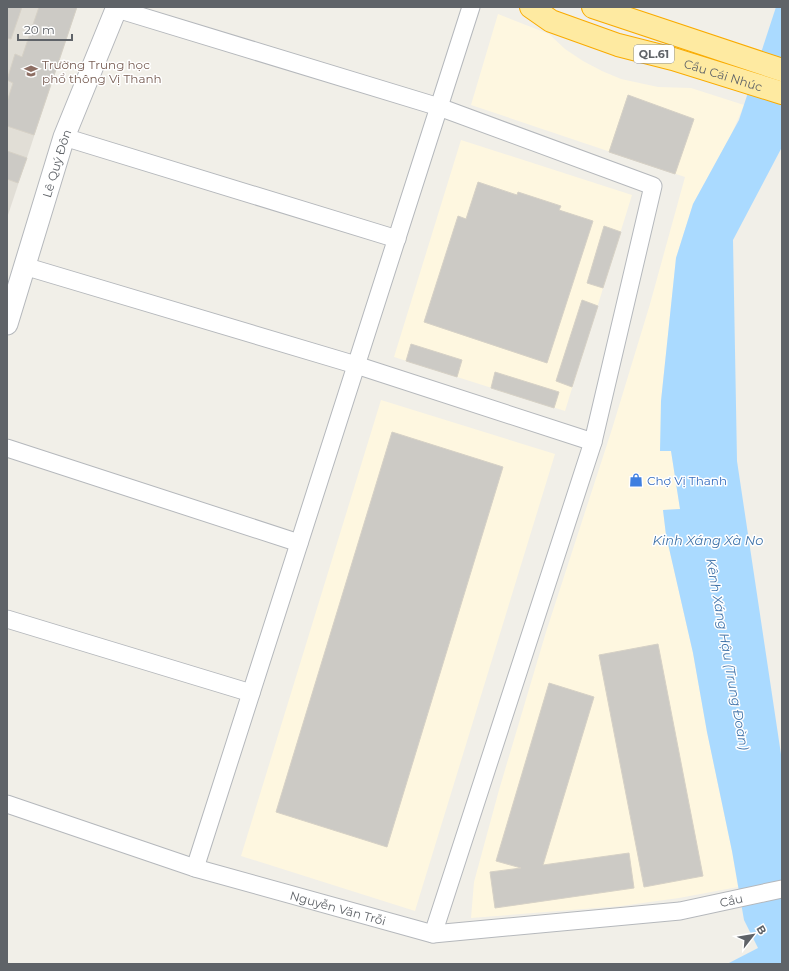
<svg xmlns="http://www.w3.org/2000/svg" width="789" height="971" font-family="Montserrat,sans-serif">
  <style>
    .commercial { fill: #fef7e0 }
    .education { fill: #e1ded6 }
    .water { fill: #aadaff }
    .building { fill: #cccac5; stroke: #d6d1c6 }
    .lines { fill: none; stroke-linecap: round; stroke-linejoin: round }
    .minor-casing { stroke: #b5b8bc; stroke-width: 19 }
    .tertiary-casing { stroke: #b5b8bc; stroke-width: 23 }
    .trunk-casing { stroke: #f9ab00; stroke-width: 24 }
    .minor { stroke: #fff; stroke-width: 17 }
    .tertiary { stroke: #fff; stroke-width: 21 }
    .trunk { stroke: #feeaa1; stroke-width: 22 }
    .labels { text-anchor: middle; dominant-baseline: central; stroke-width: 3; stroke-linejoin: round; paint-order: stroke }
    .shield { fill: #fff; stroke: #8f9295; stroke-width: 1 }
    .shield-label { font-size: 11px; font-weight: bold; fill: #5f6368 }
    .education-label { font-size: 12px; fill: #785e54; stroke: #fff; text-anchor: start }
    .street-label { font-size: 12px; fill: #5f6368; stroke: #fff }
    .shop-label { font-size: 12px; fill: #366cbe; stroke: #fff; text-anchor: start }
    .water-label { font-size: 13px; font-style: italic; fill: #4174aa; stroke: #fff }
  </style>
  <rect width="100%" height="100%" fill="#f1efe8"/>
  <g class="commercial">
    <path d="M498,14L549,34L565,49L583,61L602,71L621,79L658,87L691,88L744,105L732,133L693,204L676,258L661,401L671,451L680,509L663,510L666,535L693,653L707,732L732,851L738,887L679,898L621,906L471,918L474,882L499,790L546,632L612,429L650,304L685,177L471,105Z"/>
    <path d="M461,140L632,195L565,411L394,357Z"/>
    <path d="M381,400L555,454L415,911L241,856Z"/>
  </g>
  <path class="education" d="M7,7H77L7,218Z"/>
  <path class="water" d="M776,7H782V147L733,240L737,461L782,761V964H727L758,948L744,920L732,851L707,732L693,653L666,535L663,510L680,509L671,451H660L661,401L676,258L693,204L739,120Z"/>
  <g class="building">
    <path d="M7,7H22L11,39L7,38Z"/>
    <path d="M39,7H77L34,135L7,126V102L13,83L7,80L15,54L22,57Z"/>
    <path d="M628,95L694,119L675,174L609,152Z"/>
    <path d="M7,151L27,158L18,183L7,179Z"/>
    <path d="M478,182L517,195L518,192L561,206L559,210L593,221L547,363L424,322L458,216L466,219Z"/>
    <path d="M604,226L621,232L603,288L587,283Z"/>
    <path d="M582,300L598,306L572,387L556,381Z"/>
    <path d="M411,344L462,360L457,377L406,361Z"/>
    <path d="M495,372L559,392L554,408L491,388Z"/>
    <path d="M392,432L503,467L387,847L276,812Z"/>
    <path d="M658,644L703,876L644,887L599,655Z"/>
    <path d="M549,683L594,697L543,865L629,853L634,888L495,908L490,872L521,868L496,861Z"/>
  </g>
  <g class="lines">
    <g class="minor-casing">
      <g id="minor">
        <path d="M117,9L439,107L653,186L593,442L433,934"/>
        <path d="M64,137L397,239"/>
        <path d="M24,266L356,365L593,442"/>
        <path d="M7,448L299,543"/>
        <path d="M7,619L251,693"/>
        <path id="s1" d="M7,804L195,868L433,934L680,911L782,889"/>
        <path d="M195,868L471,7"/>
      </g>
    </g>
    <g class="tertiary-casing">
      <g id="tertiary">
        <path id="s2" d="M7,324L64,137L117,7"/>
      </g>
    </g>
    <g class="trunk-casing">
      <g id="trunk">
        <path id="s3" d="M531,7L551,21L618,45L673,59L782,93"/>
        <path d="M593,7L782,70"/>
      </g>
    </g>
    <use href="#minor" class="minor"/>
    <use href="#tertiary" class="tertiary"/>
    <use href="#trunk" class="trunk"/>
  </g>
  <defs>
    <g id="school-bare" transform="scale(1.08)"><path d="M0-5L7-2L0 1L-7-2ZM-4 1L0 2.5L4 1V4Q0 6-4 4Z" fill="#8d6e63" stroke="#fff" stroke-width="2.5" paint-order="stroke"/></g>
    <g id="shop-bare" transform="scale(1.08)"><path d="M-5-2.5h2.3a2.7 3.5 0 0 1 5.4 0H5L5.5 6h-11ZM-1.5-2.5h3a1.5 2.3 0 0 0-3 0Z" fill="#3f7fe0" stroke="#fff" stroke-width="2.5" paint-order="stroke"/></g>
  </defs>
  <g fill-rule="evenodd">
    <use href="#school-bare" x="31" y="71"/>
    <use href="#shop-bare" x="636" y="480"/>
  </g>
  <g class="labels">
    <rect class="shield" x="634" y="45" width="40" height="18" rx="3"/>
    <g class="shield-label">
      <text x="654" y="54">QL.61</text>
    </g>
    <g class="education-label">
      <text x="42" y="64">Trường Trung học<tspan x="42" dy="14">phổ thông Vị Thanh</tspan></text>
    </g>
    <g class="street-label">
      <text stroke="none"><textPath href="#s3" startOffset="205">Cầu Cái Nhúc</textPath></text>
      <text stroke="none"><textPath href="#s2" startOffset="168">Lê Quý Đôn</textPath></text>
      <text stroke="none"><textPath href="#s1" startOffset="746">Cầu</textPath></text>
      <text stroke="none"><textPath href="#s1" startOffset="347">Nguyễn Văn Trỗi</textPath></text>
    </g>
    <g class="shop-label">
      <text x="647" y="480">Chợ Vị Thanh</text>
    </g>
    <g class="water-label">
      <text x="708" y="540">Kinh Xáng Xà No</text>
      <text transform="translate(728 654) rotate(80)">Kênh Xáng Hậu (Trung Đoàn)</text>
    </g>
  </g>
  <rect width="789" height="971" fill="none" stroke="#5f6368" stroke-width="16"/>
  <g transform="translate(753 935) rotate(59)" stroke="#ffffff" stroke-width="3" paint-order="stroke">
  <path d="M0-3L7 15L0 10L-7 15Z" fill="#5f6368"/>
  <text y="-6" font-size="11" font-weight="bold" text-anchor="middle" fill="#5f6368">B</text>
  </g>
  <path d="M18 34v6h54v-6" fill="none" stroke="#5f6368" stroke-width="2"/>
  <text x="24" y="34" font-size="12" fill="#5f6368" stroke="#ffffff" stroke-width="3" paint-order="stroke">20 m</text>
</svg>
